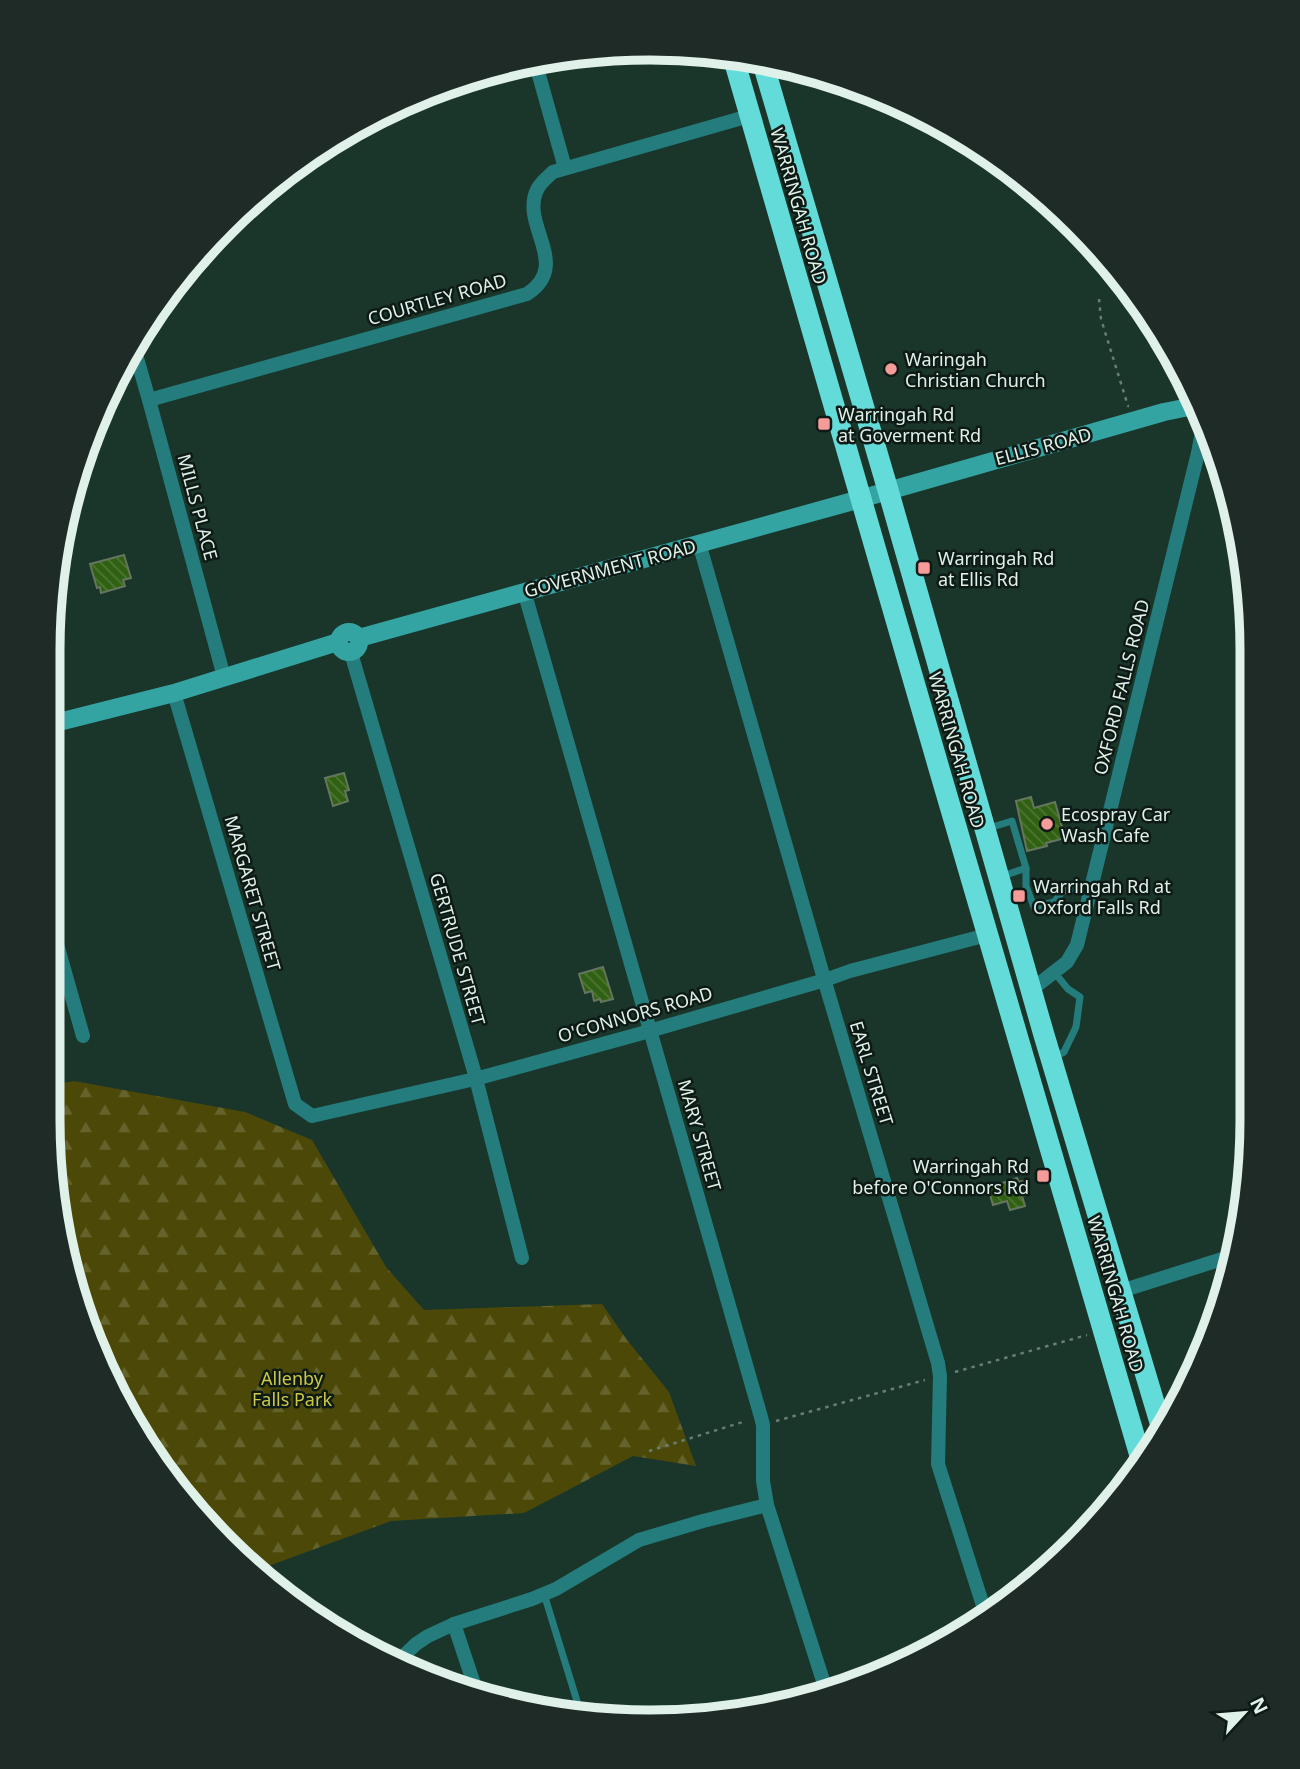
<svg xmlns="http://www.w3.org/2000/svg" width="1300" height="1769" font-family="'Noto Sans',sans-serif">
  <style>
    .forest { fill: url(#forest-firs) }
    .building { fill: url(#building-back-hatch); stroke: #65755e; stroke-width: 2 }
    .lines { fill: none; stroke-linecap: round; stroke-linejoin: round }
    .path { stroke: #667e74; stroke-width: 2.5; stroke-dasharray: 3.5 5; stroke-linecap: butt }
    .lane { stroke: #247d7c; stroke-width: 7 }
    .street { stroke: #247d7c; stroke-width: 14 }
    .secondary { stroke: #34a4a3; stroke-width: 18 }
    .highway { stroke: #62dbd9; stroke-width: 21 }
    .poi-dot { fill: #f59b9a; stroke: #0e1a15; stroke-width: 2.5 }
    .labels { text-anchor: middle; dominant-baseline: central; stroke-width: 5; stroke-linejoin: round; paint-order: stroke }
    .street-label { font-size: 18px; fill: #e0f1e9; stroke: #0e1a15 }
    .poi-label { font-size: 18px; fill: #e0f1e9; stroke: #0e1a15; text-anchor: start }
    .park-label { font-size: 18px; fill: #cdc844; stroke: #0e1a15 }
    .rim { fill: none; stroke: #e0f1e9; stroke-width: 9 }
  </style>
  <defs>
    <pattern id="forest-firs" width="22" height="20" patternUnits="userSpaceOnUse" patternTransform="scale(1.75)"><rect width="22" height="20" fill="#4b4808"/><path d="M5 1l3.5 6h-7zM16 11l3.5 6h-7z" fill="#65632c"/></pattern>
    <pattern id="building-back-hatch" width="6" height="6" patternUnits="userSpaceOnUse" patternTransform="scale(1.75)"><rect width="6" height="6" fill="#306011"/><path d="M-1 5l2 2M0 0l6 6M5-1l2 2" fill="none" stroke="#4e7734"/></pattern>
  </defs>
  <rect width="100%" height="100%" fill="#1a362a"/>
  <path class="forest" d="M74,1081L245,1112L312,1140L386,1267L424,1310L602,1304L627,1340L669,1392L696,1466L633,1456L524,1513L391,1521L252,1572L149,1454L68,1275L47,1119V1086Z"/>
  <g class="building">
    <path d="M124,555L131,578L123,580L125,586L101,593L100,587L97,588L90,564Z"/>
    <path d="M344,773L349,790L345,791L348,801L333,806L325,778Z"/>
    <path d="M1031,797L1034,808L1055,802L1065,838L1046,843L1047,846L1027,851L1016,801Z"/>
    <path d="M603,967L613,999L601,1002L600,999L594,1001L592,991L585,993L579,974Z"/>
    <path d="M1017,1178L1019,1182L1023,1181L1027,1195L1022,1196L1025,1206L1010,1210L1007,1201L993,1205L988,1188Z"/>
  </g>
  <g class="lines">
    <g class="path">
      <path d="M1099,299L1101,319L1128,406H1129"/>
      <path d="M1179,391L1189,388"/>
      <path d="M955,1372L1087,1335"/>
      <path d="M776,1421L925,1380"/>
      <path d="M649,1451L746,1421"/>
    </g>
    <g class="lane">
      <path d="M989,828L1012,821L1026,868V886L1034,907L1054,902L1063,891L1080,887L1091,890"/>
      <path d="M1000,877L1026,868"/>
      <path d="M1052,1058L1064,1052L1076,1027L1080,997L1068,989L1054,972"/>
      <path d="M544,1594L581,1714"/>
    </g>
    <g class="street">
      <path d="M535,61L565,168"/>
      <path d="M134,348L149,400L224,677"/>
      <path d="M149,400L527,294C573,264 518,224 538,188C542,181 548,177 553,172L749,116"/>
      <path d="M699,543L827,989L938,1363L940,1376L938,1464L986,1615"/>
      <path d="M524,591L761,1417L763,1425V1481L767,1505L826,1690"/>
      <path d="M351,653L474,1071L522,1258"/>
      <path d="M174,693L295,1104L312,1116L475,1079L639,1034L825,980L850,971L987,935"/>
      <path d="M47,909L83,1036"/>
      <path d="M1031,990L1067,962L1077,945L1198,453L1205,415"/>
      <path d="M1121,1291L1235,1255"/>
      <path d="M454,1624L475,1687"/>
      <path d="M396,1663L416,1644L428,1636L454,1624L532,1599L556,1589L639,1540L703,1521L767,1505"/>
    </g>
    <g class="secondary">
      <circle cx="349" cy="642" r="10"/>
      <path d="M359,638L846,503L1164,412L1199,405"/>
      <path d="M47,725L174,693L338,642"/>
    </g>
    <g class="highway">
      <path d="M732,53L938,765L1141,1459"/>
      <path d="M762,60L888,490L1044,1035L1162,1429"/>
    </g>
  </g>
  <g class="poi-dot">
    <circle cx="891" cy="369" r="7"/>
    <rect x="817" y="417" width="14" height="14" rx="3.5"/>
    <rect x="917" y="561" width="14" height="14" rx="3.5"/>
    <circle cx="1047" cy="824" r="7"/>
    <rect x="1012" y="889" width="14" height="14" rx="3.5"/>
    <rect x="1036" y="1169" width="14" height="14" rx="3.5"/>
  </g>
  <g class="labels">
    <g class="street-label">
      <text transform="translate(799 206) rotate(74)">WARRINGAH ROAD</text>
      <text transform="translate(437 299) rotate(-16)">COURTLEY ROAD</text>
      <text transform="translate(1043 446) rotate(-15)">ELLIS ROAD</text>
      <text transform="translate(198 507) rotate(75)">MILLS PLACE</text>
      <text transform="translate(610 568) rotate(-15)">GOVERNMENT ROAD</text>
      <text transform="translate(1121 687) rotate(-76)">OXFORD FALLS ROAD</text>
      <text transform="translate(957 750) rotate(74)">WARRINGAH ROAD</text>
      <text transform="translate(253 893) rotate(74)">MARGARET STREET</text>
      <text transform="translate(458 949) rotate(74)">GERTRUDE STREET</text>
      <text transform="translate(635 1014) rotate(-16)">O'CONNORS ROAD</text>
      <text transform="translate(872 1073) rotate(73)">EARL STREET</text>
      <text transform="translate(700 1135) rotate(74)">MARY STREET</text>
      <text transform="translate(1116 1294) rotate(74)">WARRINGAH ROAD</text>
    </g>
    <g class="poi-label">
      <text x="905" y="359">Waringah<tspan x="905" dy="21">Christian Church</tspan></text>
      <text x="838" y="414">Warringah Rd<tspan x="838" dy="21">at Goverment Rd</tspan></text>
      <text x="938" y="558">Warringah Rd<tspan x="938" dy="21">at Ellis Rd</tspan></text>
      <text x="1061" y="814">Ecospray Car<tspan x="1061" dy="21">Wash Cafe</tspan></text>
      <text x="1033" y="886">Warringah Rd at<tspan x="1033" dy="21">Oxford Falls Rd</tspan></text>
      <text x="1029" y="1166" text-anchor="end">Warringah Rd<tspan x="1029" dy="21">before O'Connors Rd</tspan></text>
    </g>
    <g class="park-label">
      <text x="292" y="1378">Allenby<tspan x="292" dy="21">Falls Park</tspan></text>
    </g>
  </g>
  <path d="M0 0H1300V1769H0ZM650 60H650A590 590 0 0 1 1240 650V1120A590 590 0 0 1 650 1710H650A590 590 0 0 1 60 1120V650A590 590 0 0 1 650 60Z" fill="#1f2b26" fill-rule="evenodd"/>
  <path class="rim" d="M650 60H650A590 590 0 0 1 1240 650V1120A590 590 0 0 1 650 1710H650A590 590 0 0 1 60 1120V650A590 590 0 0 1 650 60Z"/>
  <g transform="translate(1244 1713) rotate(64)" stroke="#0e1a15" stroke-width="5" paint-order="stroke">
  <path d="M0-5L12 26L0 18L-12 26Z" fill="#e0f1e9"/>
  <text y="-10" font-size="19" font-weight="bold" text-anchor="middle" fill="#e0f1e9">N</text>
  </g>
</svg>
